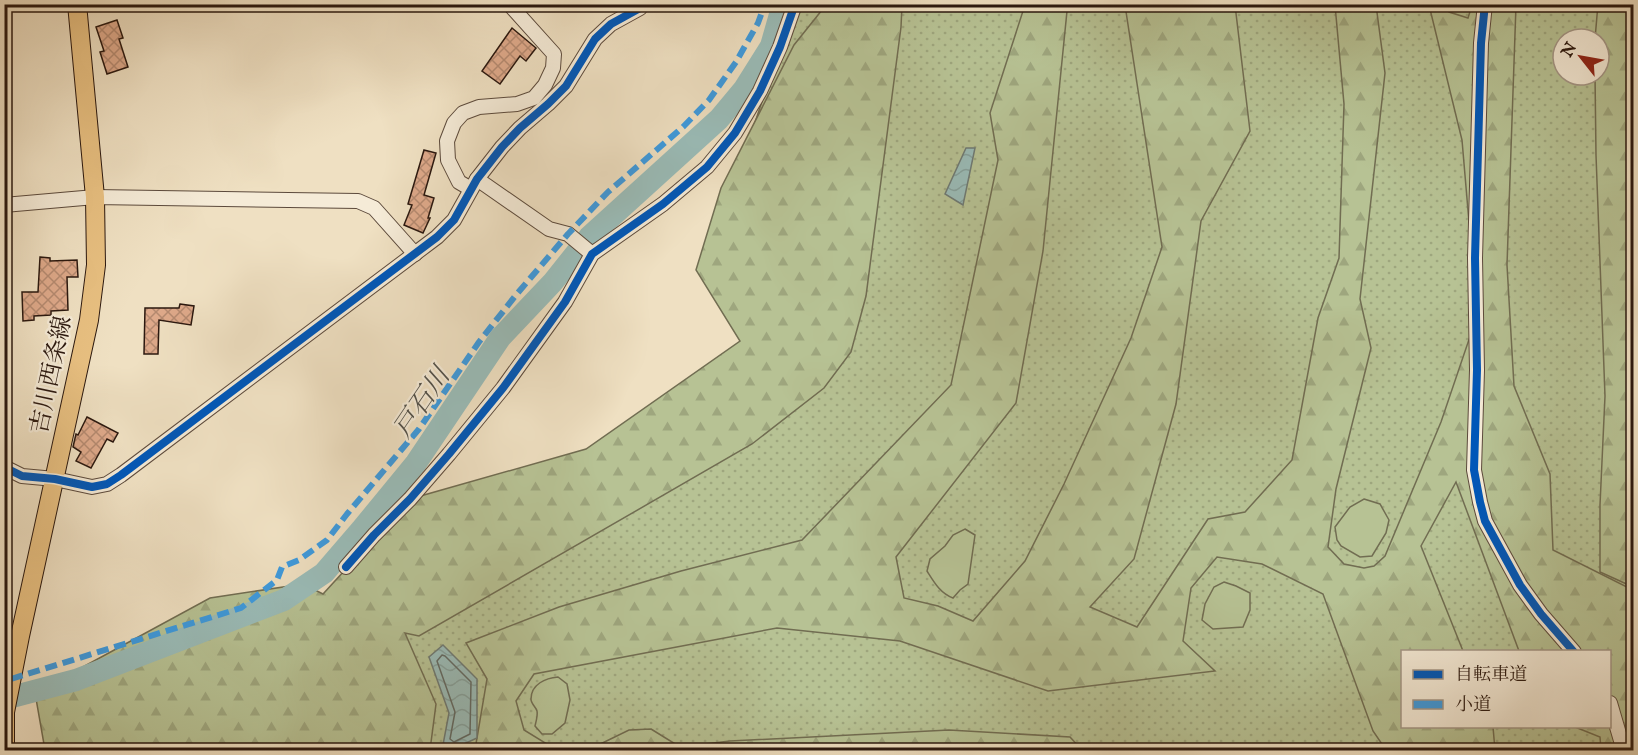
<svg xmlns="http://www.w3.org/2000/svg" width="1638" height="755" font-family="'IM FELL English','Noto Serif JP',serif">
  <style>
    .grass { fill: url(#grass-dots); stroke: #716d52; stroke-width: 1.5; fill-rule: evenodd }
    .forest { fill: url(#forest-firs); stroke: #716d52; stroke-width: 1.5 }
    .garden { fill: #b7c294; stroke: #716d52; stroke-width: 1.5 }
    .water { fill: url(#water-waves); stroke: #6e7a74; stroke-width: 1.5 }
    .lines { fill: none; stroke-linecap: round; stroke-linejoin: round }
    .shore { stroke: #626a64; stroke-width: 1.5 }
    .river { stroke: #9abcb8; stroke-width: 22 }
    .building { fill: url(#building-cross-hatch); stroke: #2b180f; stroke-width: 1.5 }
    .minor-casing { stroke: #5c4a3c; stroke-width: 16 }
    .major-casing { stroke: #2b180f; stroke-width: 20 }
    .minor { stroke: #f5ebd7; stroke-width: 14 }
    .major { stroke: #e8c081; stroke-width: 18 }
    .quiet { stroke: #3d9ade; stroke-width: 6; stroke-dasharray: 12 6; stroke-linecap: butt }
    .cycleway-casing { stroke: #f5ebd7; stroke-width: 11 }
    .cycleway { stroke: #0057b8; stroke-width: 8 }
    .labels { text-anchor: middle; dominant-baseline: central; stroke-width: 4.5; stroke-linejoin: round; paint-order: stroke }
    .street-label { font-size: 24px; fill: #2b180f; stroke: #f5ebd7 }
    .water-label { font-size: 26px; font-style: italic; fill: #52514a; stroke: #f5ebd7 }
  </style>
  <defs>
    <pattern id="grass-dots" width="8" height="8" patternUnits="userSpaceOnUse" patternTransform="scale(1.5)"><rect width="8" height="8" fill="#b7c294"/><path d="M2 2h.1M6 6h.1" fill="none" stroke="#9ea67e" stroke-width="1.8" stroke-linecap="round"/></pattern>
    <pattern id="forest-firs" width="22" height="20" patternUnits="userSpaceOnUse" patternTransform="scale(1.5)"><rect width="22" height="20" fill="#b7c294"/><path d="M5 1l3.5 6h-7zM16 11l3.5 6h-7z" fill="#9ea67e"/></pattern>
    <pattern id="water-waves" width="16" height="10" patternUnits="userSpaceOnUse" patternTransform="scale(1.5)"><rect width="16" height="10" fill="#9abcb8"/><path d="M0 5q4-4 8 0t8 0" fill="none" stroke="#85a19d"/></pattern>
    <pattern id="building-cross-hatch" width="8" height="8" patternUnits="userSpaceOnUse" patternTransform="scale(1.5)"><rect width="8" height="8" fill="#dea98a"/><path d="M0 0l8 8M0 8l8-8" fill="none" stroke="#b4896f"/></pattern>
  </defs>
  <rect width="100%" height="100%" fill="#efe0c2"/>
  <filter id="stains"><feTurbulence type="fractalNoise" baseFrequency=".00333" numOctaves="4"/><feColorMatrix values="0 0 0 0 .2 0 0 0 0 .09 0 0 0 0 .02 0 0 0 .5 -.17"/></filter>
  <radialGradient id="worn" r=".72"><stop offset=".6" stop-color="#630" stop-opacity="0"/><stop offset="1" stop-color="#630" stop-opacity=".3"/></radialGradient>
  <path class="grass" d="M794,5H1633V750H392L404,633L752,356L710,258ZM1563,39H1599V75H1563ZM1402,652H1610V726H1402Z"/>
  <g class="forest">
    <path d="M1598,4L1633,5L1634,583L1631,586L1600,572V505L1605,396L1596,155L1595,75H1599V39H1595Z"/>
    <path d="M826,5H902L901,27L866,296L851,352L824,388L752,444L419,636L405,633L436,704L430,750H45L35,693L210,598L303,584L323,594L410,499L586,449L740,341L696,270L721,188L794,45Z"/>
    <path d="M1023,5H1066L1067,11L1043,251L1016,403L896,557L904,598L938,606L973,621L1025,561L1064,484L1131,338L1162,247L1125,5H1235L1250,131L1201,221L1176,404L1134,559L1090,607L1137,627L1208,519L1245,512L1292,460L1318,318L1339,258L1344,104L1335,5H1376L1385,73L1360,299L1371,348L1336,489L1328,547L1344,564L1364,568L1374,566L1385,556L1441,422L1477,316L1462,140L1429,5H1445L1449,12L1468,18L1472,5H1516L1507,265L1514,386L1550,474L1553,550L1629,588L1633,598V750H1601L1600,737L1575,727L1610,726V652L1519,651L1456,482L1421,546L1463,651L1402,652V726L1493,727L1495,750H1386L1373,731L1323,594L1262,564L1217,557L1191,588L1183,641L1215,671L1048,691L900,641L777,628L534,674L516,701L524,730L547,744L551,750H455L476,744L487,679L466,643L559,607L681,571L802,540L951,385L998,160L990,113L1023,11Z"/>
    <path d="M651,729L680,747L730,741L949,730L1070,737L1082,750H588L629,730Z"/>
  </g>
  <g class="garden">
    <path d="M1364,499L1380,504L1389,520L1386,533L1372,556L1360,557L1341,546L1337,540L1335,527L1350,507Z"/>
    <path d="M965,529L975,535L968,584L960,590L953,598C940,593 934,582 927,571L930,559L945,546L953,535Z"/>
    <path d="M1224,582L1236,586L1250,593V610L1243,627L1213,629L1202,620L1205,604L1214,587Z"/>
    <path d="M558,677L567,684L570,700L565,723L552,734H542L535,726C536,722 538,715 537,711C536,707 531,704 531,699C531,684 546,678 558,677Z"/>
  </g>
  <g class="water">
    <path d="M966,148H975L963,205L945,194Z"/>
    <path d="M443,645L477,679V738L451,750H442L449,713L429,657Z"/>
  </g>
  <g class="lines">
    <path class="shore" d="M442,655L445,656L471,682L470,734L454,742L450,739L455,712L437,661Z"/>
    <path class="river" d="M4,699L76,680L284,600L324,573L361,530L416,463L500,338L553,282L589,237L719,119L744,89L771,46L783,4"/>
  </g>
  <g class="building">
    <path d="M117,20L123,38L119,39L128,67L107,74L100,52L104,51L96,27Z"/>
    <path d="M512,28L536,48L526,61L520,56L500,84L482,71Z"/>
    <path d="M424,150L436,153L424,195L434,198L428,218H430L423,233L404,225L412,205L408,204Z"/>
    <path d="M40,257L50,258V261L77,260L78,277H67L68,310L51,311V315L34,316V320L23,321L22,292H38Z"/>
    <path d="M180,304L194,306L191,325L159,320L158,354H144L145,308H179Z"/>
    <path d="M87,417L118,433L113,442L107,439L91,468L76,461L81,452L73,447L76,434L78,435Z"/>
  </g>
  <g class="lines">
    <g class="minor-casing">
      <g id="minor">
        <path d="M1485,4L1481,43L1475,258L1477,370L1474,470L1480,502L1485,521L1520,585L1541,614L1574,652"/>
        <path d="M477,179L549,229L568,234L592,254"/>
        <path d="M471,189L459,182L448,160L447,141L454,123L463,113L479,107L517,104L534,98L545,85L553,68L554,54L509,4"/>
        <path d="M4,205L95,197L358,201L374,208L415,254"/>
        <path d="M4,467L22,476L55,479L92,487L107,484L121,475L437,237L454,220L477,179L502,147L520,128L548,104L566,86L595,39L611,24L640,8L642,4"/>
        <path d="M346,567L374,535L410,499L449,454L503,388L565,302L592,254L663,204L707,167L735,133L760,91L780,47L795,4"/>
        <path d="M1610,703L1622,744V750"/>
      </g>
    </g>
    <g class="major-casing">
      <path id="major" d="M5,750V712L20,636L89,320L96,265L95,197L77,4"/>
    </g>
    <use href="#minor" class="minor"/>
    <use href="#major" class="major"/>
    <path class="quiet" d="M11,679L241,608L277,580L282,567L299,560L327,540L347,514L419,429L479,342L516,295L568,234L608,192L683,127L709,100L736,62L758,23L765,4"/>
    <g class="cycleway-casing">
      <g id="cycleway">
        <path d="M1485,4L1481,43L1475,258L1477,370L1474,470L1480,502L1485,521L1520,585L1541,614L1574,652"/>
        <path d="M4,467L22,476L55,479L92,487L107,484L121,475L437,237L454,220L477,179L502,147L520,128L548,104L566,86L595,39L611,24L640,8L642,4"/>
        <path d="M346,567L374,535L410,499L449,454L503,388L565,302L592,254L663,204L707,167L735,133L760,91L780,47L795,4"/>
      </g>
    </g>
    <use href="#cycleway" class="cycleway"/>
  </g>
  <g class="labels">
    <g class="street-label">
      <text transform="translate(52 375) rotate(-78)">吉川西条線</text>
    </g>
    <g class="water-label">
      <text transform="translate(422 403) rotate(-56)">戸石川</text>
    </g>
  </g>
  <rect width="1638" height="755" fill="none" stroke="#efe0c2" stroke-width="24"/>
  <rect x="6" y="6" width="1626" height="743" fill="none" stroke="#2b180f" stroke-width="3"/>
  <rect x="12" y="12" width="1614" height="731" fill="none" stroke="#2b180f" stroke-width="1.5"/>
  <rect x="1401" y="650" width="210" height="78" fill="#f5ebd7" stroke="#a49787" stroke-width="1.5"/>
  <rect x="1413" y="670" width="30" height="9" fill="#0057b8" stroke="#a49787" stroke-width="1.5"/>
  <text x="1455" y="680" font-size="18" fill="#2b180f">自転車道</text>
  <rect x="1413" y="700" width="30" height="9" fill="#3d9ade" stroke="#a49787" stroke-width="1.5"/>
  <text x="1455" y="710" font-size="18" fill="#2b180f">小道</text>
  <g transform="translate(1581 57) rotate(301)"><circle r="28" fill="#f5ebd7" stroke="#a49787" stroke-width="1.5"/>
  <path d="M0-4.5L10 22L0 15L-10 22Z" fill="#8f2418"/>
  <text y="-9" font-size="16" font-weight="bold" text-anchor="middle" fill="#2b180f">N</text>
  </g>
  <rect width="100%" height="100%" filter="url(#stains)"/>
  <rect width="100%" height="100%" fill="url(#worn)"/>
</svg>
